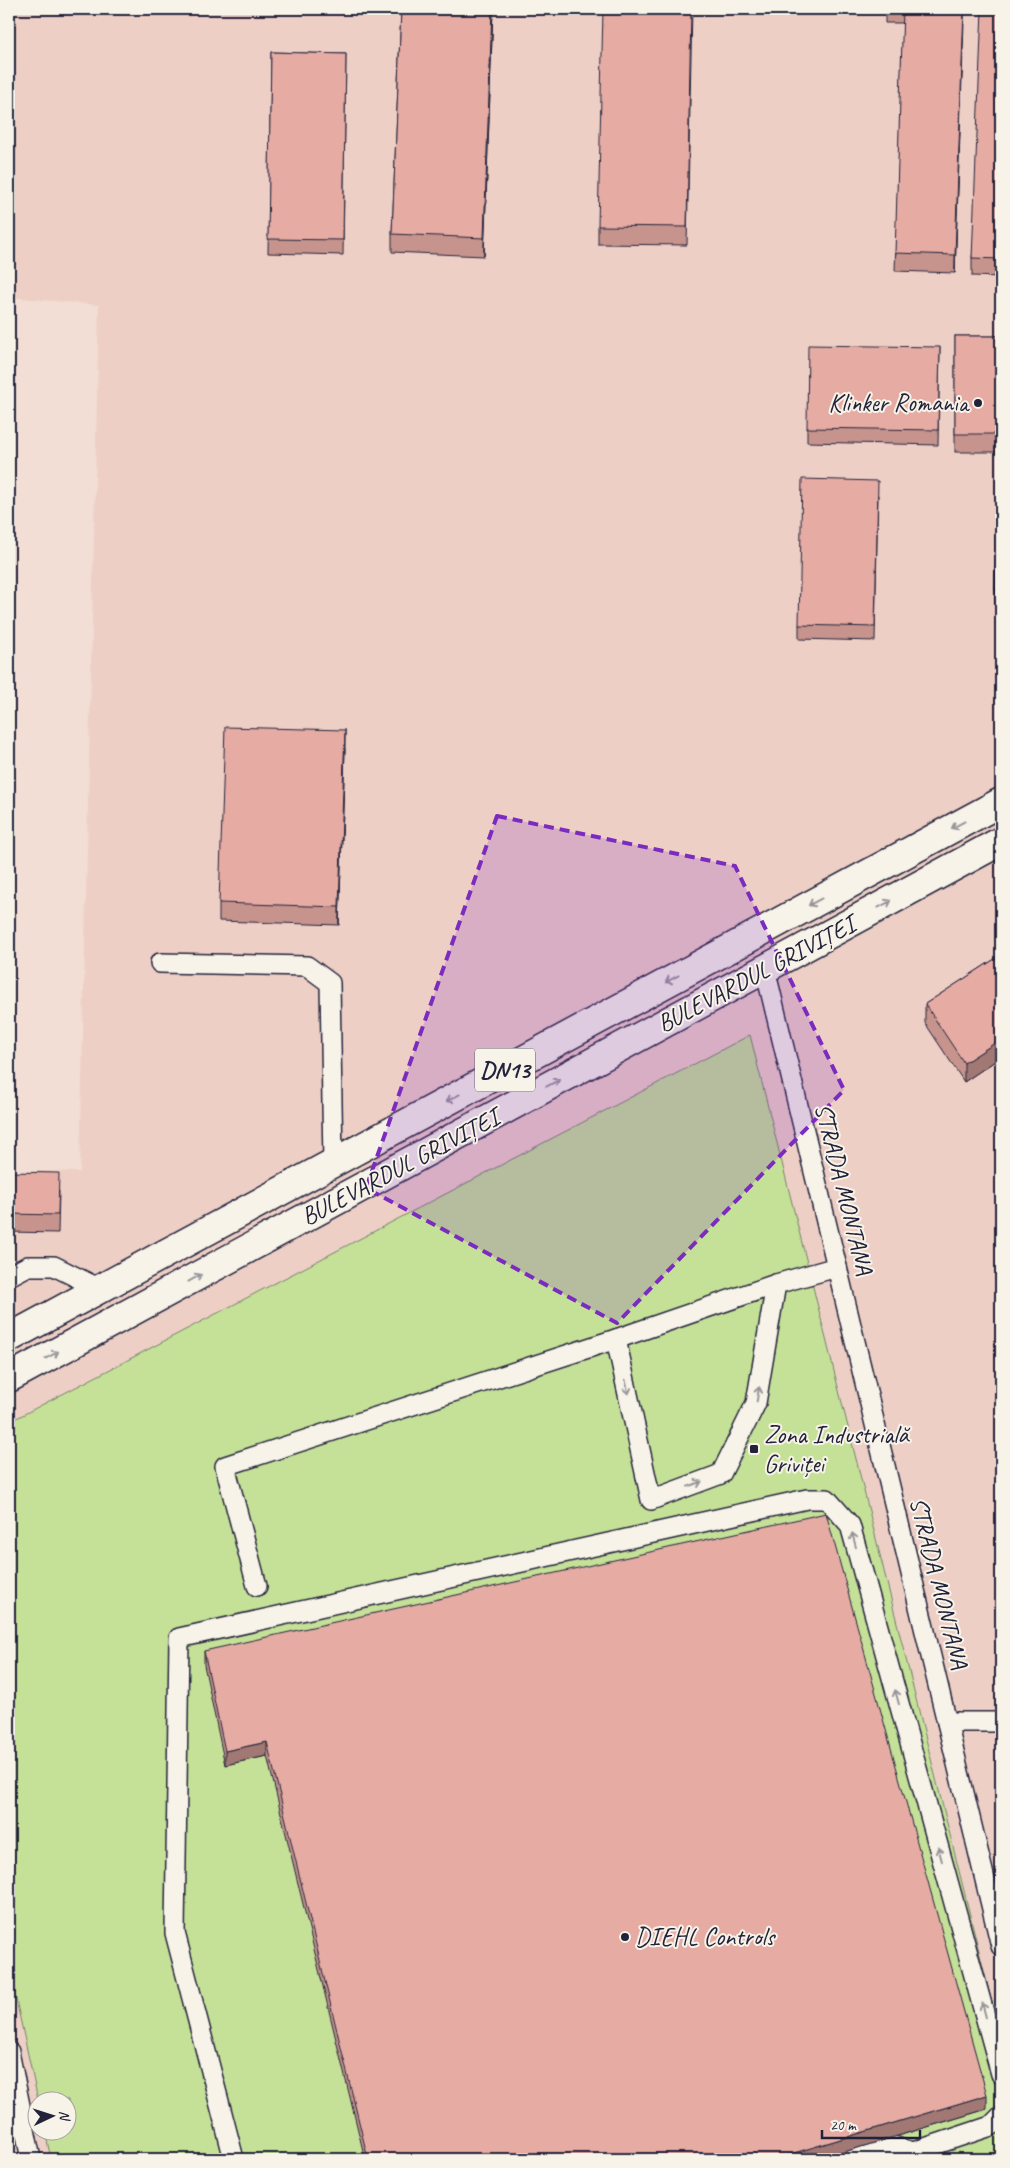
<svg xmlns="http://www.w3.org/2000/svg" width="1010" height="2168" font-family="Caveat,sans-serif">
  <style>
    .built { fill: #eecfc6; fill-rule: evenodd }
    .green { fill: #c5e198; stroke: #74826a }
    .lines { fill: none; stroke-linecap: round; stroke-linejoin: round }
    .service-casing { stroke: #22223b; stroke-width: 22 }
    .primary-casing { stroke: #22223b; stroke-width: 31 }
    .service { stroke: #f7f3e8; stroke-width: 19 }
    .primary { stroke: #f7f3e8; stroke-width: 28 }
    .wall { fill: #c6948d; stroke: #22223b }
    .shaded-wall { fill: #a17873; stroke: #22223b }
    .building { fill: #e6aca4; stroke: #22223b }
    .oneway { stroke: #97959a }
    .marked { fill: #7b2cbf; fill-opacity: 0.2; stroke: #7b2cbf; stroke-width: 4; stroke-dasharray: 10 6; stroke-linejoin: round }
    .poi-dot { fill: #22223b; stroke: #f7f3e8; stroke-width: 2 }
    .labels { text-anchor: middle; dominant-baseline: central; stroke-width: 4; stroke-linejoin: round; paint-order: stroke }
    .shield { fill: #f7f3e8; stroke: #62616f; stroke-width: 1 }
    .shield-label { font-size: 24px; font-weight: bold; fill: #22223b }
    .poi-label { font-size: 25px; fill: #22223b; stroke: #f7f3e8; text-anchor: start }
    .street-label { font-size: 25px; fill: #22223b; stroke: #f7f3e8 }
  </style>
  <rect width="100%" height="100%" fill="#f2ded4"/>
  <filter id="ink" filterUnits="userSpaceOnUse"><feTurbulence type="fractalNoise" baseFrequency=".02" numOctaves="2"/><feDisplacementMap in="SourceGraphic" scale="10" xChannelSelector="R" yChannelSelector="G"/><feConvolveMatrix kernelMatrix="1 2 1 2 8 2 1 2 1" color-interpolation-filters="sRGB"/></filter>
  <g filter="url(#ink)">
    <path class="built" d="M9,9H1001V2159H9V1171L80,1172L99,305L9,297ZM38,2100H68V2130H38Z"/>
    <path class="green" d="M750,1035L1001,2039V2159H51L45,2131L68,2130V2100H38L9,1968V1422Z"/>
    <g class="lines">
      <g class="service-casing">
        <g id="service">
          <path d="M160,963L307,966L330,983L333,1163"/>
          <path d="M765,969L1001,1946"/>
          <path d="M9,1276L28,1266H54L100,1289"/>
          <path d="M616,1339L651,1500L721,1474L756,1403L776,1284"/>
          <path d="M257,1586L225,1466L616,1339L776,1284L837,1267"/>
          <path d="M947,1722H1001"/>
          <path d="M9,2052L31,2159"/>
          <path d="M234,2159L175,1933L179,1638L807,1499H827L850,1525L1001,2074"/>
          <path d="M844,2159L888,2145L913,2152L991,2126L1001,2116"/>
        </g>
      </g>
      <g class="primary-casing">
        <g id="primary">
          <path d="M9,1338L1001,802"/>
          <path d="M9,1378L1001,841"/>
        </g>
      </g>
      <use href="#service" class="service"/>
      <use href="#primary" class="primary"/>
    </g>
    <g class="wall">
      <path d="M401,9H493L484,256L392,252V234Z"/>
      <path d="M692,9L687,245L598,244V226Z"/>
      <path d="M885,9H964L955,273L895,271L903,23H885Z"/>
      <path d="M1001,9V277L972,276V258Z"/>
      <path d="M271,52L346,54L343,255L268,253Z"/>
      <rect x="955" y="336" width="46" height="116"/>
      <path d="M940,347L938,445L807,442V428Z"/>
      <path d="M878,495L875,641L799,639V625Z"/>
      <path d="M996,536H1001V604H995Z"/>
      <path d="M345,749L339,925L219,921V903Z"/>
      <path d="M1001,955V1057L964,1082L925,1023V1004Z"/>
      <path d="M9,1172L59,1191L58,1233L9,1232Z"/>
      <path d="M204,1651L987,2109L821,2159H365L267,1756L225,1765L204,1665Z"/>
    </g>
    <g class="shaded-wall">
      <path d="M492,9H493L484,256V238Z"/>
      <path d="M964,9V22L955,273V255Z"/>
      <path d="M345,730V749L339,925V907Z"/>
      <path d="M1001,1039V1057L964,1082V1063Z"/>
      <path d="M267,1742V1756L225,1765V1751Z"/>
      <path d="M987,2095V2109L821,2159H774Z"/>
    </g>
    <g class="building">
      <path d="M401,9H492L484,238L392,234Z"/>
      <path d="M603,9H691L687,227L598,226Z"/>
      <path d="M903,9H964L955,255L895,253Z"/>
      <path d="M982,9H1001V259L972,258Z"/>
      <path d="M271,52L346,54L343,240L268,239Z"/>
      <rect x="955" y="336" width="46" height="98"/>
      <path d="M808,345L940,347L938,430L807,428Z"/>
      <path d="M802,479L878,481L875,627L799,625Z"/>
      <path d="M996,536H1001V590L995,589Z"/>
      <path d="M225,727L345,730L339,907L219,903Z"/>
      <path d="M1001,955V1039L964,1063L925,1004Z"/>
      <path d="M9,1172L59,1173L58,1215L9,1214Z"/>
      <path d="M826,1513L987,2095L774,2159H368L267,1742L225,1751L204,1651Z"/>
      <path d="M9,2127L16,2159H9Z"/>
    </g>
    <defs><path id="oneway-shaft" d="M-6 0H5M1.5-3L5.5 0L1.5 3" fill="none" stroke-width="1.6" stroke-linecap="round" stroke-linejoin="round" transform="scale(1.25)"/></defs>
    <g class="oneway">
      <use href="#oneway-shaft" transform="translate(958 825) rotate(152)"/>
      <use href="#oneway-shaft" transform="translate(815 902) rotate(152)"/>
      <use href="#oneway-shaft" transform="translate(885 904) rotate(-28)"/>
      <use href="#oneway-shaft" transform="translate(672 979) rotate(152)"/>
      <use href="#oneway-shaft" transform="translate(553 1083) rotate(-28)"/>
      <use href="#oneway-shaft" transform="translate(453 1098) rotate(152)"/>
      <use href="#oneway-shaft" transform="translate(195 1278) rotate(-29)"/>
      <use href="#oneway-shaft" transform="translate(52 1355) rotate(-28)"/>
      <use href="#oneway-shaft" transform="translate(627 1387) rotate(78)"/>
      <use href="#oneway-shaft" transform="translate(758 1394) rotate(-80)"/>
      <use href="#oneway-shaft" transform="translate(695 1484) rotate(-20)"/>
      <use href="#oneway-shaft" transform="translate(854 1540) rotate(-105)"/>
      <use href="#oneway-shaft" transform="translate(897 1697) rotate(-105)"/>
      <use href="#oneway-shaft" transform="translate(940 1854) rotate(-105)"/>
      <use href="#oneway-shaft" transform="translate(984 2010) rotate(-105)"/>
    </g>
  </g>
  <path class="marked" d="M497,816L735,866L844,1090L617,1323L366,1188Z"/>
  <g class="poi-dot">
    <circle cx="978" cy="403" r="5"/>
    <rect x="749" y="1444" width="10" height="10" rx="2.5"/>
    <circle cx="625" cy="1937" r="5"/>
  </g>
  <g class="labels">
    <rect class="shield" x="475" y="1048.5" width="60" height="43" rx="4"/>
    <g class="shield-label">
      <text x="505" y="1070">DN13</text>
    </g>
    <g class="poi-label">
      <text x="968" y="403" text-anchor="end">Klinker Romania</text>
      <text x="764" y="1435">Zona Industrială<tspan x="764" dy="29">Griviței</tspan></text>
      <text x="635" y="1937">DIEHL Controls</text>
    </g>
    <g class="street-label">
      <text transform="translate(756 974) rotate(-28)">BULEVARDUL GRIVIȚEI</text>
      <text transform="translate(400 1167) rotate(-28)">BULEVARDUL GRIVIȚEI</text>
      <text transform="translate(844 1189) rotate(76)">STRADA MONTANA</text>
      <text transform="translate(939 1583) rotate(76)">STRADA MONTANA</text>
    </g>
  </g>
  <rect width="1010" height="2168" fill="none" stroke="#f7f3e8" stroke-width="30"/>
  <rect x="15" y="15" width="980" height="2138" fill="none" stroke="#22223b" stroke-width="2" filter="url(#ink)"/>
  <g transform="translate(52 2116) rotate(86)"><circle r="24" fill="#f7f3e8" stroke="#a29fa3"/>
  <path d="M0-4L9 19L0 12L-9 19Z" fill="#22223b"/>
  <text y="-8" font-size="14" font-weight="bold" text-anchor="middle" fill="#22223b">N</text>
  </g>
  <path d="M822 2130v8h98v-8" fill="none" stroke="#22223b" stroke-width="2.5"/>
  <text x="830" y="2130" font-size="15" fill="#22223b" stroke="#f7f3e8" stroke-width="4" paint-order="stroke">20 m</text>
</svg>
